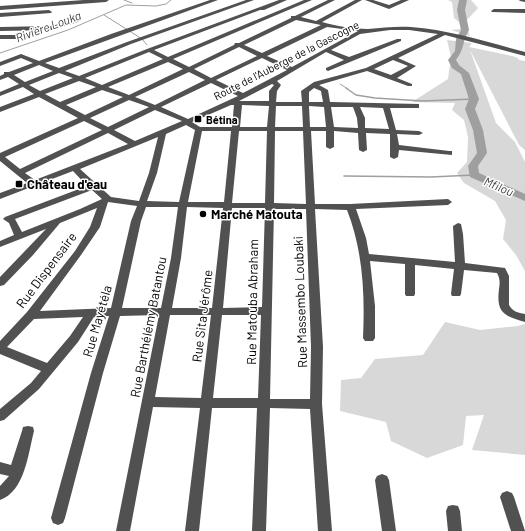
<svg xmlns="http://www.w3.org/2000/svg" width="525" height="531" font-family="Barlow,sans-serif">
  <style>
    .green { fill: #d8d8d8 }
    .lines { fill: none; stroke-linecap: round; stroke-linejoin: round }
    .stream-far1 { stroke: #9f9f9f; stroke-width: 1 }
    .stream { stroke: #9f9f9f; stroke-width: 1.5 }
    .river { fill: #9f9f9f; fill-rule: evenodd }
    .minor { fill: #515151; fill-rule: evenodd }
    .poi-dot { fill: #000; stroke: #fff; stroke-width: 1.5 }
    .labels { text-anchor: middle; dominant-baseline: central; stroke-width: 3; stroke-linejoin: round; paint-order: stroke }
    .far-street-label { font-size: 11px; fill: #000; stroke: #fff }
    .far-poi-label { font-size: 11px; font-weight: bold; fill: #000; stroke: #fff; text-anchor: start }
    .far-water-label { font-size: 12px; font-style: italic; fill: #404040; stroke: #fff }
    .poi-label { font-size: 13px; font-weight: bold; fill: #000; stroke: #fff; text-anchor: start }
    .street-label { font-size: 13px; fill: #000; stroke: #fff }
  </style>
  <rect width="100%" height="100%" fill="#fff"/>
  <g class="green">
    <path d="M448,0H471L478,8L465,22L470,36L451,30L461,29L459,22L454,18L452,2Z"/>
    <path d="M447,40L472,43L469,47L512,56L518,58L519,60L525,61V150L519,145L470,50L496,123L515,142L525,162V271L516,255L503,239L506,220L495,201L464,183L457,173L467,162L468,137L464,120L452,110L455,103L412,102L448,79L451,57Z"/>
    <path d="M445,322L480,330L518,326L525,324V455L472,450L484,415L466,416L463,445L427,458L391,441L386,422L340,411L341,380L361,378L375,359L423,355Z"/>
  </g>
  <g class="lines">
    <g class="stream-far1">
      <path d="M124,0L132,3"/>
      <path d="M104,15L142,39L147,45"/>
      <path d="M0,53L68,30L126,5L156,6L166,4L171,0"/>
      <path d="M340,84L348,89"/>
    </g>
    <g class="stream">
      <path d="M346,88L356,95L375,98L423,101L474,99"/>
      <path d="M344,176L431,177L474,175"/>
    </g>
    <path class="river" d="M459,0H467L465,10L469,30C462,42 465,48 456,60L459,65L469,73L479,99L475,109L483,130L487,153L478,166L479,173L525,194V201L470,177L468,166L477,153L473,130L465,109L469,99L461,74L452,68L448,60L455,51L456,39L461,30L457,10Z"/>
    <g class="minor">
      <path d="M84,0H109L106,2L0,10V6Z"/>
      <path d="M210,0H218L45,63L59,68L127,42L246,0H254L131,44L65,71L79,76L147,49L279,0H287L264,10H260L154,50L168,57L304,0H312L173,59L189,67L234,45L235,43H239L291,18V16H295L328,0H335L301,17L316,21L355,0H362L322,22C336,26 353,29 368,29C382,28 396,26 411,27C450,30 487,42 525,52V56L445,35L398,58L416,66L397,78L412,84V86H408L367,71L319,85L328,90L330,102L419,104V108H390L396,130L419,131L423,133L419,135L397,134L399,145L449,151H452V155L399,150L398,157L394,159L390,157V134L366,133L367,150L363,152L359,150L358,133L334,131V147L330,149L326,147V131H311L315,204H350L448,199L452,202L448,205L356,209L366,238L369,254L455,262L453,226L458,223L461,224L463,234L465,263L505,268L509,276V305C512,311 518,313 525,314V322C504,316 496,313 499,289C500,283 500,278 497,273L464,270L461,294L460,296H452L451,294L454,269L415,265V294L414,296H406L405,294V264L370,261L375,306V338L373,341H365L363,338C365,294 363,251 347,210L315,209L323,347L322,404L332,531H318L310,409L270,408L266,531H252L257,408H212L199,531H185L200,408L153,407L130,531H116L159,315L120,316L103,373L65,518L63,523L58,525L53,523L51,518L91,373L109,316L94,317L78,342L39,389L4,420L0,421V409L31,383L41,371L0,354V341L27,312L75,251L90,227L97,208L60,223L33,255L4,285L0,286V277L46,229L0,247V241L14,235L9,223L3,219L5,217L87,186L73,171L0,199V193L27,183L0,161V153L78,118L39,97L0,112V107L34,94L23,87L0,96V92L19,84L8,77L0,80V76L4,74V72H9L33,63L21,58L0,66V62L21,54L39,61L111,34ZM296,20L321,25L262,53L244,45ZM327,27L358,31L292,67L267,56ZM390,30H409L438,34L366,68L314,82L301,91L302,102H276L277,91L281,85L277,81L326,52L344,60L326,68V70L328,71L401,41V39H397L349,57L331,50L360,34ZM239,47L257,56L211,78L194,69ZM149,52L163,59L102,85L85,78ZM262,58L287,70L243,93L216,80ZM393,60L408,66L391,75L374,69ZM168,62L183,69L129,95L108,87ZM39,65L53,71L25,82L14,75ZM189,72L205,80L155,105L135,97ZM59,73L73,78L40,91L29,85ZM79,81L96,87L60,102L45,94ZM211,83L238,96L188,119L161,107ZM272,84L274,85L269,91V101H239ZM314,88L321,91L323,102H309V92ZM102,90L123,97L85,115L66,105ZM129,100L149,107L108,127L90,118ZM231,105H234L232,127H200L192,122ZM242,105L269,106L267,127H240ZM276,106H302L303,127H275ZM309,106L324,107L326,127H310ZM331,107H353L357,118L358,128L334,127ZM360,107L383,108L389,129L365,128V118ZM155,110L182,121L135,141L114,130ZM84,121L102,130L20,169L5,157ZM186,125L195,130L179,202L147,201L157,173L166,134ZM202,131H231L224,202H188ZM239,131H267L265,203H232ZM275,131H303L306,204L274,203ZM108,133L128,144L35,180L25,173ZM158,137L149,173L139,201L111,197L80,169ZM92,190L102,199L80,209L22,232L15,219ZM108,202L137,206L131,221L111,308L40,311L81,255L100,227ZM146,207H178L171,258L161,308H122L141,221ZM187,207L223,208L212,308H172L181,258ZM232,208H265L262,307L223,308ZM274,209H306L311,347L310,399H270ZM170,315H211L201,398L155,397ZM222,315H261L258,398H213ZM83,317L70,336L47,363L7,347L34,319Z"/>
      <path d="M365,0H373L389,5L401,0H409L389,9Z"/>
      <path d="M519,0H525V2L520,1Z"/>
      <path d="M494,9H525V13L492,12L491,11Z"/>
      <path d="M49,10L52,12L51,13L0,17V13Z"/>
      <path d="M76,19L79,21L78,22L52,30L0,31V27L52,26Z"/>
      <path d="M0,35H25L28,37L25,39H0Z"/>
      <path d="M28,426L33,427L34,431C28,454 25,491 0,500V486L9,476L0,474V462L11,465L22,431L23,427Z"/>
      <path d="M382,474L387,476L389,480L396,531H382L375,480L377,476Z"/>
      <path d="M507,491L512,493L514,497L525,531H511L500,497L502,493Z"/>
      <path d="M453,505L458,506L460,511L462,531H448L446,511L448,506Z"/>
    </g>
  </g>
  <g class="poi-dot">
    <rect x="194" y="115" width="8" height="8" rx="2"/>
    <rect x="15" y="180" width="8" height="8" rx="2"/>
    <circle cx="203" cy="214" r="4"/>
  </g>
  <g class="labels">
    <g class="far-street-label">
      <text transform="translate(286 60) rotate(-27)">Route de l'Auberge de la Gascogne</text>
    </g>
    <g class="far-poi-label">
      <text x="206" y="119">Bétina</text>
    </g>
    <g class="far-water-label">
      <text transform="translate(48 26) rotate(-20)">Rivière Louka</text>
      <text transform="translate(499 186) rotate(23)">Mfilou</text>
    </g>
    <g class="poi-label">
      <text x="27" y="184">Château d'eau</text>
      <text x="211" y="214">Marché Matouta</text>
    </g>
    <g class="street-label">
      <text transform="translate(46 270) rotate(-53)">Rue Dispensaire</text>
      <text transform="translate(252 302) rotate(-89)">Rue Matouba Abraham</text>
      <text transform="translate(300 302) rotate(-92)">Rue Massembo Loubaki</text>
      <text transform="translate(202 316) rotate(-83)">Rue Sita Jérôme</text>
      <text transform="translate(97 321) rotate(-74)">Rue Mayétéla</text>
      <text transform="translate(148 327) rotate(-79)">Rue Barthélémy Batantou</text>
    </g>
  </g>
</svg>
